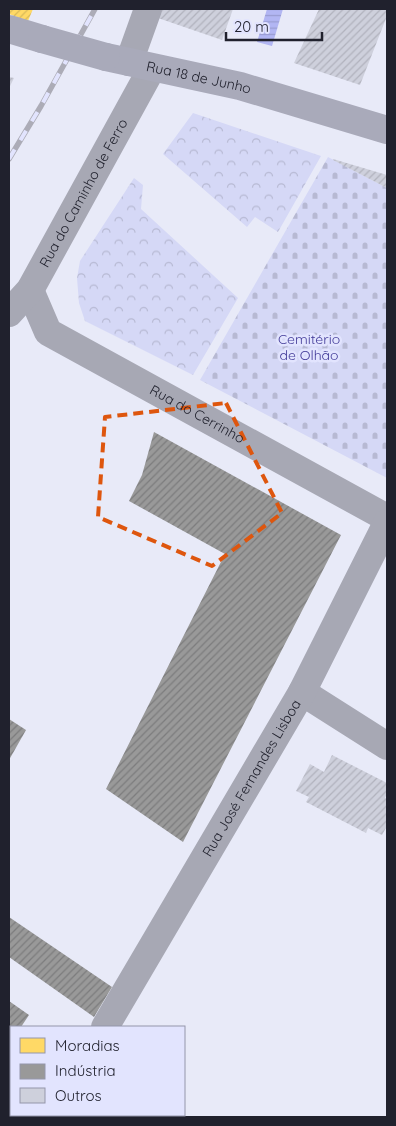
<svg xmlns="http://www.w3.org/2000/svg" width="396" height="1126" font-family="Quicksand,sans-serif">
  <style>
    .cemetery { fill: url(#cemetery-stones) }
    .park { fill: url(#park-crowns) }
    .water { fill: url(#water-rules) }
    .homes { fill: url(#homes-hatch) }
    .industry { fill: url(#industry-hatch) }
    .building { fill: url(#building-hatch) }
    .lines { fill: none; stroke-linecap: round; stroke-linejoin: round }
    .minor { stroke: #a7a8b4; stroke-width: 28 }
    .major { stroke: #a9aaba; stroke-width: 28 }
    .rail-casing { stroke: #acacb7; stroke-width: 5.5 }
    .rail { stroke: #e2e4fe; stroke-width: 4; stroke-dasharray: 11; stroke-linecap: butt }
    .major-bridge { stroke: #a9aaba; stroke-width: 28 }
    .marked { fill: none; stroke: #de560e; stroke-width: 4; stroke-dasharray: 10 6; stroke-linejoin: round }
    .labels { text-anchor: middle; dominant-baseline: central; stroke-width: 5; stroke-linejoin: round; paint-order: stroke }
    .street-label { font-size: 14px; fill: #20212d; stroke: #e2e4fe }
    .park-label { font-size: 14px; fill: #403997; stroke: #e2e4fe }
  </style>
  <defs>
    <pattern id="cemetery-stones" width="16" height="16" patternUnits="userSpaceOnUse" patternTransform="scale(1.25)"><rect width="16" height="16" fill="#d5d8f6"/><path d="M2 7V4a2 2 0 0 1 4 0v3zM10 15v-3a2 2 0 0 1 4 0v3z" fill="#b7b9d3"/></pattern>
    <pattern id="park-crowns" width="20" height="18" patternUnits="userSpaceOnUse" patternTransform="scale(1.25)"><rect width="20" height="18" fill="#d5d8f6"/><path d="M2 6a3 3 0 1 1 6 0M12 15a3 3 0 1 1 6 0" fill="none" stroke="#b7b9d3"/></pattern>
    <pattern id="water-rules" width="6" height="5" patternUnits="userSpaceOnUse" patternTransform="scale(1.25)"><rect width="6" height="5" fill="#b2b6f3"/><path d="M0 2.5h6" fill="none" stroke="#999cd1"/></pattern>
    <pattern id="homes-hatch" width="6" height="6" patternUnits="userSpaceOnUse" patternTransform="scale(1.25)"><rect width="6" height="6" fill="#ffd966"/><path d="M-1 1l2-2M0 6l6-6M5 7l2-2" fill="none" stroke="#daba59"/></pattern>
    <pattern id="industry-hatch" width="6" height="6" patternUnits="userSpaceOnUse" patternTransform="scale(1.25)"><rect width="6" height="6" fill="#999"/><path d="M-1 1l2-2M0 6l6-6M5 7l2-2" fill="none" stroke="#7c7c7d"/></pattern>
    <pattern id="building-hatch" width="6" height="6" patternUnits="userSpaceOnUse" patternTransform="scale(1.25)"><rect width="6" height="6" fill="#ced0dc"/><path d="M-1 1l2-2M0 6l6-6M5 7l2-2" fill="none" stroke="#b1b2bd"/></pattern>
  </defs>
  <rect width="100%" height="100%" fill="#e8eaf8"/>
  <path class="cemetery" d="M328,157L387,188V478L200,380Z"/>
  <g class="park">
    <path d="M193,113L321,156L278,232L255,217L247,227L163,154Z"/>
    <path d="M134,178L143,185L141,209L238,298L193,375L85,321L79,303L77,278L80,261Z"/>
  </g>
  <path class="water" d="M267,9H283L272,46L257,42Z"/>
  <path class="homes" d="M9,9H33L28,21L9,14Z"/>
  <g class="industry">
    <path d="M154,432L341,535L183,842L106,789L225,554L129,501L142,475Z"/>
    <path d="M9,719L26,730L9,760Z"/>
    <path d="M9,917L112,987L94,1017L9,957Z"/>
    <path d="M9,1001L29,1015L21,1027H11V1062L9,1066Z"/>
  </g>
  <g class="building">
    <path d="M162,9H233L222,40L158,18Z"/>
    <path d="M319,9H387V16L360,85L294,63Z"/>
    <path d="M9,77L14,78L9,88Z"/>
    <path d="M333,159L387,175V188L333,160Z"/>
    <path d="M332,755L387,783V793L385,798L387,799V826L382,835L368,828L366,833L306,802L309,797L296,791L310,764L324,772Z"/>
    <path d="M99,1115H162L161,1117H97Z"/>
  </g>
  <g class="lines">
    <g class="minor">
      <path d="M129,62L148,9"/>
      <path id="s1" d="M30,290L48,332L387,518"/>
      <path id="s2" d="M9,313L30,290L152,68"/>
      <path d="M302,692L387,746"/>
      <path id="s3" d="M105,1027L302,692L387,523"/>
      <path d="M52,1117L53,1115"/>
    </g>
    <g class="major">
      <path d="M9,29L42,39"/>
      <path id="s4" d="M106,57L240,86L387,130"/>
    </g>
    <g class="rail-casing">
      <path id="rail" d="M9,159L41,106L95,9"/>
    </g>
    <use href="#rail" class="rail"/>
    <path class="major-bridge" d="M42,39L106,57"/>
  </g>
  <path class="marked" d="M226,403L282,513L212,566L98,517L105,417Z"/>
  <g class="labels">
    <g class="street-label">
      <text stroke="none"><textPath href="#s4" startOffset="95">Rua 18 de Junho</textPath></text>
      <text stroke="none"><textPath href="#s2" startOffset="142">Rua do Caminho de Ferro</textPath></text>
      <text stroke="none"><textPath href="#s1" startOffset="216">Rua do Cerrinho</textPath></text>
      <text stroke="none"><textPath href="#s3" startOffset="289">Rua José Fernandes Lisboa</textPath></text>
    </g>
    <g class="park-label">
      <text x="309" y="339">Cemitério<tspan x="309" dy="16">de Olhão</tspan></text>
    </g>
  </g>
  <rect width="396" height="1126" fill="none" stroke="#20212d" stroke-width="20"/>
  <rect x="10" y="1026" width="175" height="90" fill="#e2e4fe" stroke="#9496aa"/>
  <rect x="20" y="1038" width="25" height="15" fill="#ffd966" stroke="#9496aa"/>
  <text x="55" y="1051" font-size="15" fill="#20212d">Moradias</text>
  <rect x="20" y="1064" width="25" height="15" fill="#999999" stroke="#9496aa"/>
  <text x="55" y="1076" font-size="15" fill="#20212d">Indústria</text>
  <rect x="20" y="1088" width="25" height="15" fill="#ced0dc" stroke="#9496aa"/>
  <text x="55" y="1101" font-size="15" fill="#20212d">Outros</text>
  <path d="M226 32v8h96v-8" fill="none" stroke="#20212d" stroke-width="2.5"/>
  <text x="234" y="32" font-size="15" fill="#20212d" stroke="#e2e4fe" stroke-width="4" paint-order="stroke">20 m</text>
</svg>
